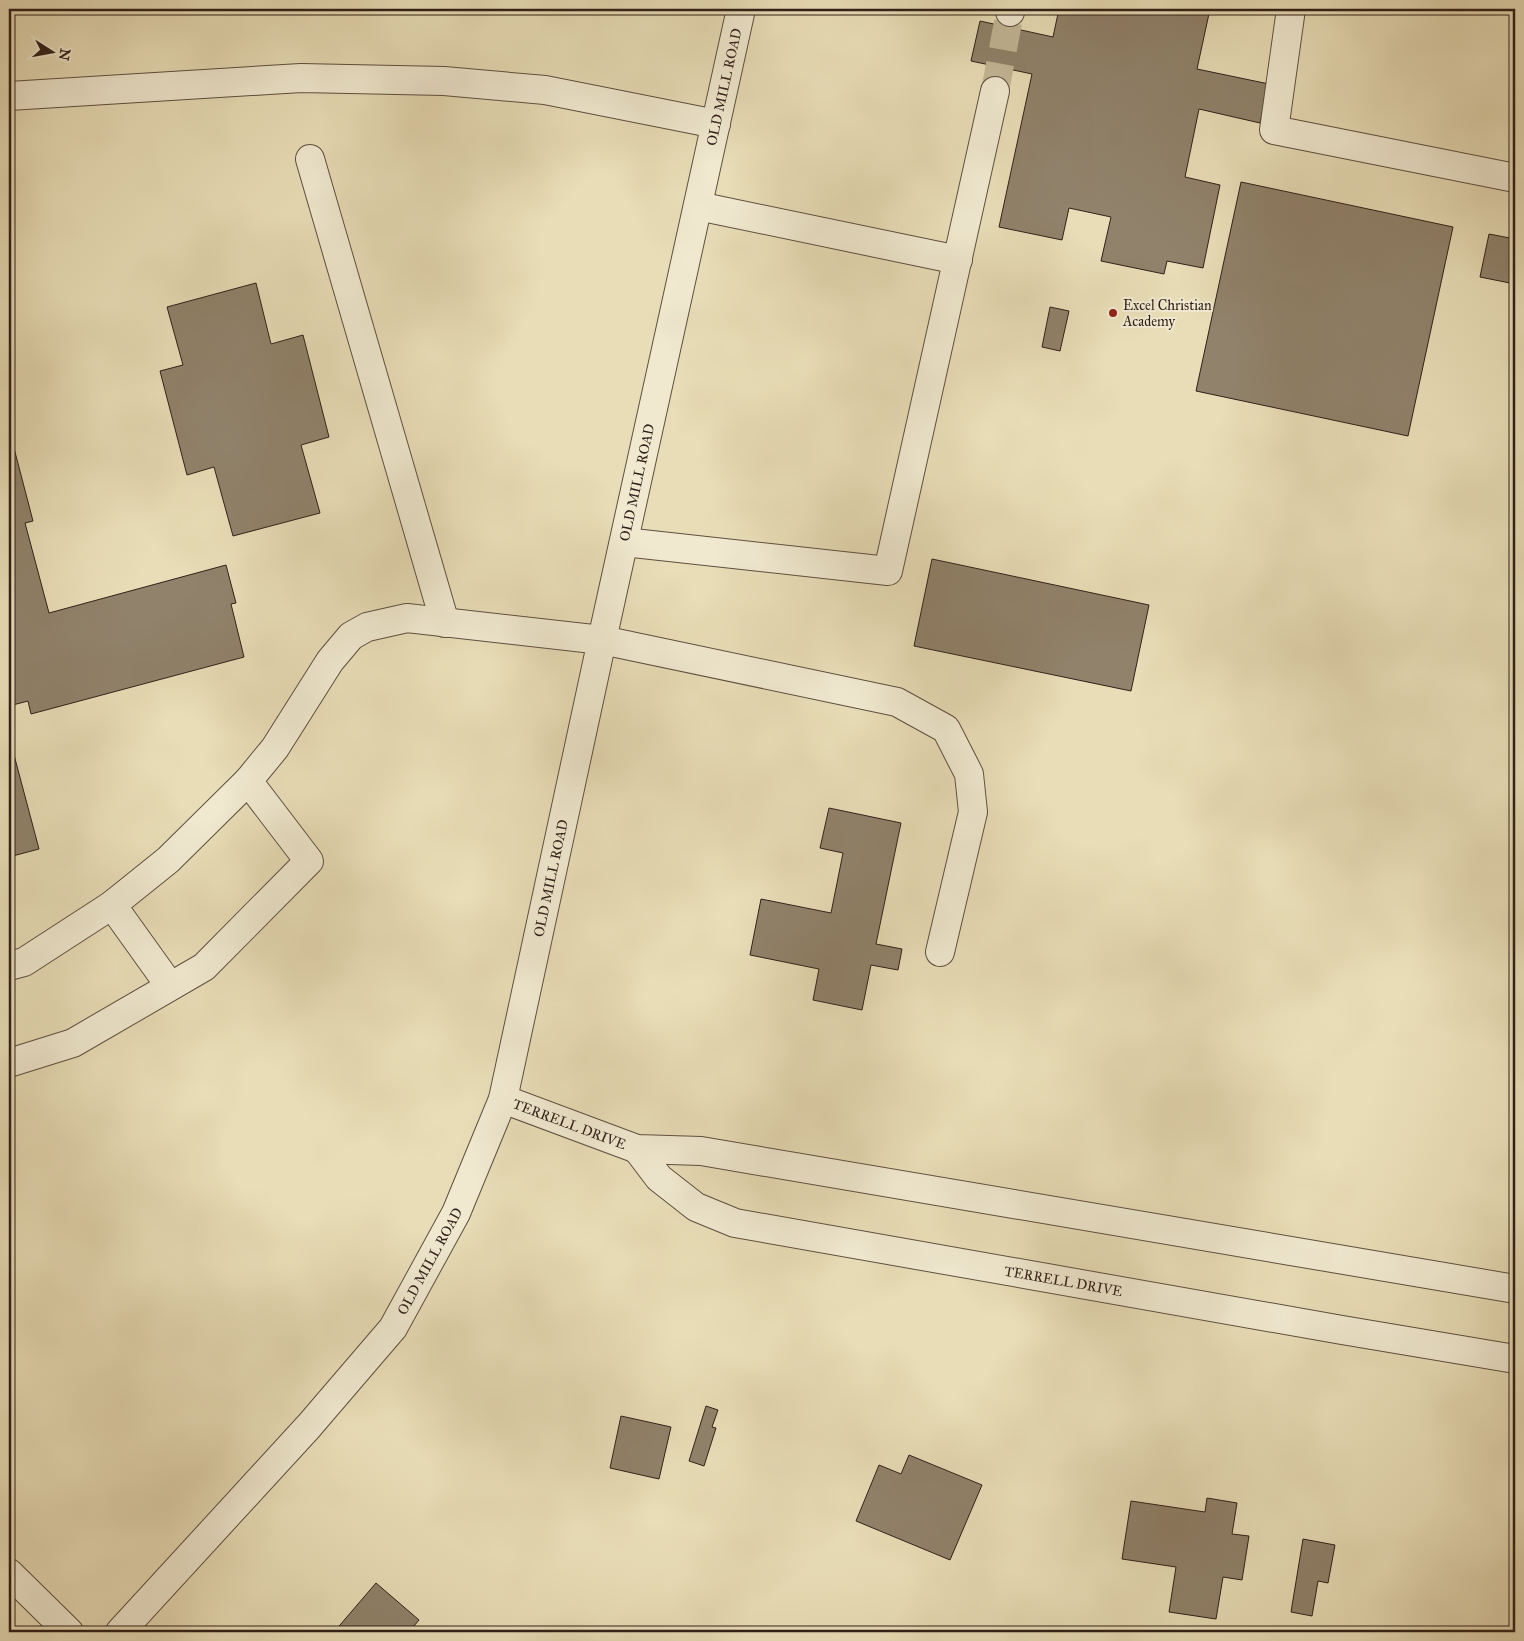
<svg xmlns="http://www.w3.org/2000/svg" width="1524" height="1641" font-family="'IM FELL Great Primer',serif">
  <style>
    .building { fill: #90826b; stroke: #302019 }
    .lines { fill: none; stroke-linecap: round; stroke-linejoin: round }
    .minor-tunnel { stroke: #c3b797; stroke-width: 28; stroke-dasharray: 28 14; stroke-linecap: butt }
    .minor-casing { stroke: #5e4f40; stroke-width: 30 }
    .minor { stroke: #f0e9d0; stroke-width: 28 }
    .poi-dot { fill: #8f2418; stroke: #f0e9d0; stroke-width: 2 }
    .labels { text-anchor: middle; dominant-baseline: central; stroke-width: 4; stroke-linejoin: round; paint-order: stroke }
    .street-label { font-size: 14px; fill: #302019; stroke: #f0e9d0 }
    .poi-label { font-size: 14px; fill: #302019; stroke: #f0e9d0; text-anchor: start }
  </style>
  <rect width="100%" height="100%" fill="#e8ddb7"/>
  <filter id="stains"><feTurbulence type="fractalNoise" baseFrequency=".004" numOctaves="4"/><feColorMatrix values="0 0 0 0 .2 0 0 0 0 .09 0 0 0 0 .02 0 0 0 .5 -.17"/></filter>
  <radialGradient id="worn" r=".72"><stop offset=".6" stop-color="#630" stop-opacity="0"/><stop offset="1" stop-color="#630" stop-opacity=".3"/></radialGradient>
  <g class="building">
    <path d="M1059,9H1210L1197,69L1269,84L1260,123L1199,109L1185,177L1220,185L1203,268L1167,261L1164,274L1101,261L1111,217L1069,208L1062,240L999,227L1032,74L971,61L980,21L1053,37Z"/>
    <path d="M1241,182L1453,227L1408,436L1196,391Z"/>
    <path d="M1489,234L1515,239V284L1480,277Z"/>
    <path d="M256,283L271,344L303,335L329,437L301,445L320,513L233,536L214,467L187,475L160,371L183,365L167,307Z"/>
    <path d="M1050,307L1069,311L1060,351L1042,347Z"/>
    <path d="M9,429L33,521L25,523L49,613L226,565L236,603L231,604L244,657L31,714L28,701L9,706Z"/>
    <path d="M932,559L1149,605L1131,691L914,646Z"/>
    <path d="M9,736L39,849L9,857Z"/>
    <path d="M829,808L901,823L876,944L902,949L898,970L871,965L862,1010L813,1000L819,969L750,955L761,899L831,913L843,853L820,848Z"/>
    <path d="M706,1406L718,1410L712,1427L716,1428L704,1466L689,1461Z"/>
    <path d="M621,1416L671,1427L659,1479L610,1468Z"/>
    <path d="M909,1455L982,1485L950,1560L856,1521L879,1465L901,1474Z"/>
    <path d="M1207,1498L1237,1503L1232,1534L1249,1536L1242,1580L1223,1577L1216,1619L1169,1612L1176,1567L1122,1559L1131,1501L1205,1512Z"/>
    <path d="M1303,1539L1335,1545L1328,1583L1318,1581L1312,1616L1291,1612Z"/>
    <path d="M376,1583L419,1620L409,1632H334Z"/>
  </g>
  <g class="lines">
    <path class="minor-tunnel" d="M995,91L1010,12"/>
    <g class="minor-casing">
      <g id="minor">
        <path d="M1291,9L1274,130L1515,178"/>
        <path d="M1010,12L1011,9"/>
        <path d="M9,96L301,78L444,81L545,90L716,124"/>
        <path d="M310,159L445,623"/>
        <path d="M698,206L958,260"/>
        <path d="M624,542L888,571L995,91"/>
        <path d="M112,905L170,986"/>
        <path d="M9,966L24,962L112,905L168,860L248,781L275,748L330,661L351,636L367,627L407,618L602,640L897,702L946,729L969,774L973,812L940,952"/>
        <path d="M9,1063L73,1043L204,967L309,861L248,781"/>
        <path id="s1" d="M503,1099L637,1149L701,1151L1515,1289"/>
        <path id="s2" d="M637,1149L659,1178L696,1207L735,1223L1342,1330L1515,1359"/>
        <path d="M9,1573L69,1632"/>
        <path id="s3" d="M120,1632L309,1426L393,1328L456,1213L503,1099L602,640L741,9"/>
      </g>
    </g>
    <use href="#minor" class="minor"/>
  </g>
  <circle class="poi-dot" cx="1113" cy="313" r="5"/>
  <g class="labels">
    <g class="street-label">
      <text stroke="none"><textPath href="#s3" startOffset="1699">OLD MILL ROAD</textPath></text>
      <text stroke="none"><textPath href="#s3" startOffset="1294">OLD MILL ROAD</textPath></text>
      <text stroke="none"><textPath href="#s3" startOffset="889">OLD MILL ROAD</textPath></text>
      <text stroke="none"><textPath href="#s1" startOffset="71">TERRELL DRIVE</textPath></text>
      <text stroke="none"><textPath href="#s3" startOffset="485">OLD MILL ROAD</textPath></text>
      <text stroke="none"><textPath href="#s2" startOffset="459">TERRELL DRIVE</textPath></text>
    </g>
    <g class="poi-label">
      <text x="1123" y="305">Excel Christian<tspan x="1123" dy="16">Academy</tspan></text>
    </g>
  </g>
  <rect width="1524" height="1641" fill="none" stroke="#e8ddb7" stroke-width="30"/>
  <rect x="10" y="10" width="1504" height="1621" fill="none" stroke="#302019" stroke-width="2.5"/>
  <rect x="15" y="15" width="1494" height="1611" fill="none" stroke="#302019"/>
  <g transform="translate(52 52) rotate(101)" stroke="#f0e9d0" stroke-width="4" paint-order="stroke">
  <path d="M0-4L9 19L0 12L-9 19Z" fill="#302019"/>
  <text y="-8" font-size="14" font-weight="bold" text-anchor="middle" fill="#302019">N</text>
  </g>
  <rect width="100%" height="100%" filter="url(#stains)"/>
  <rect width="100%" height="100%" fill="url(#worn)"/>
</svg>
